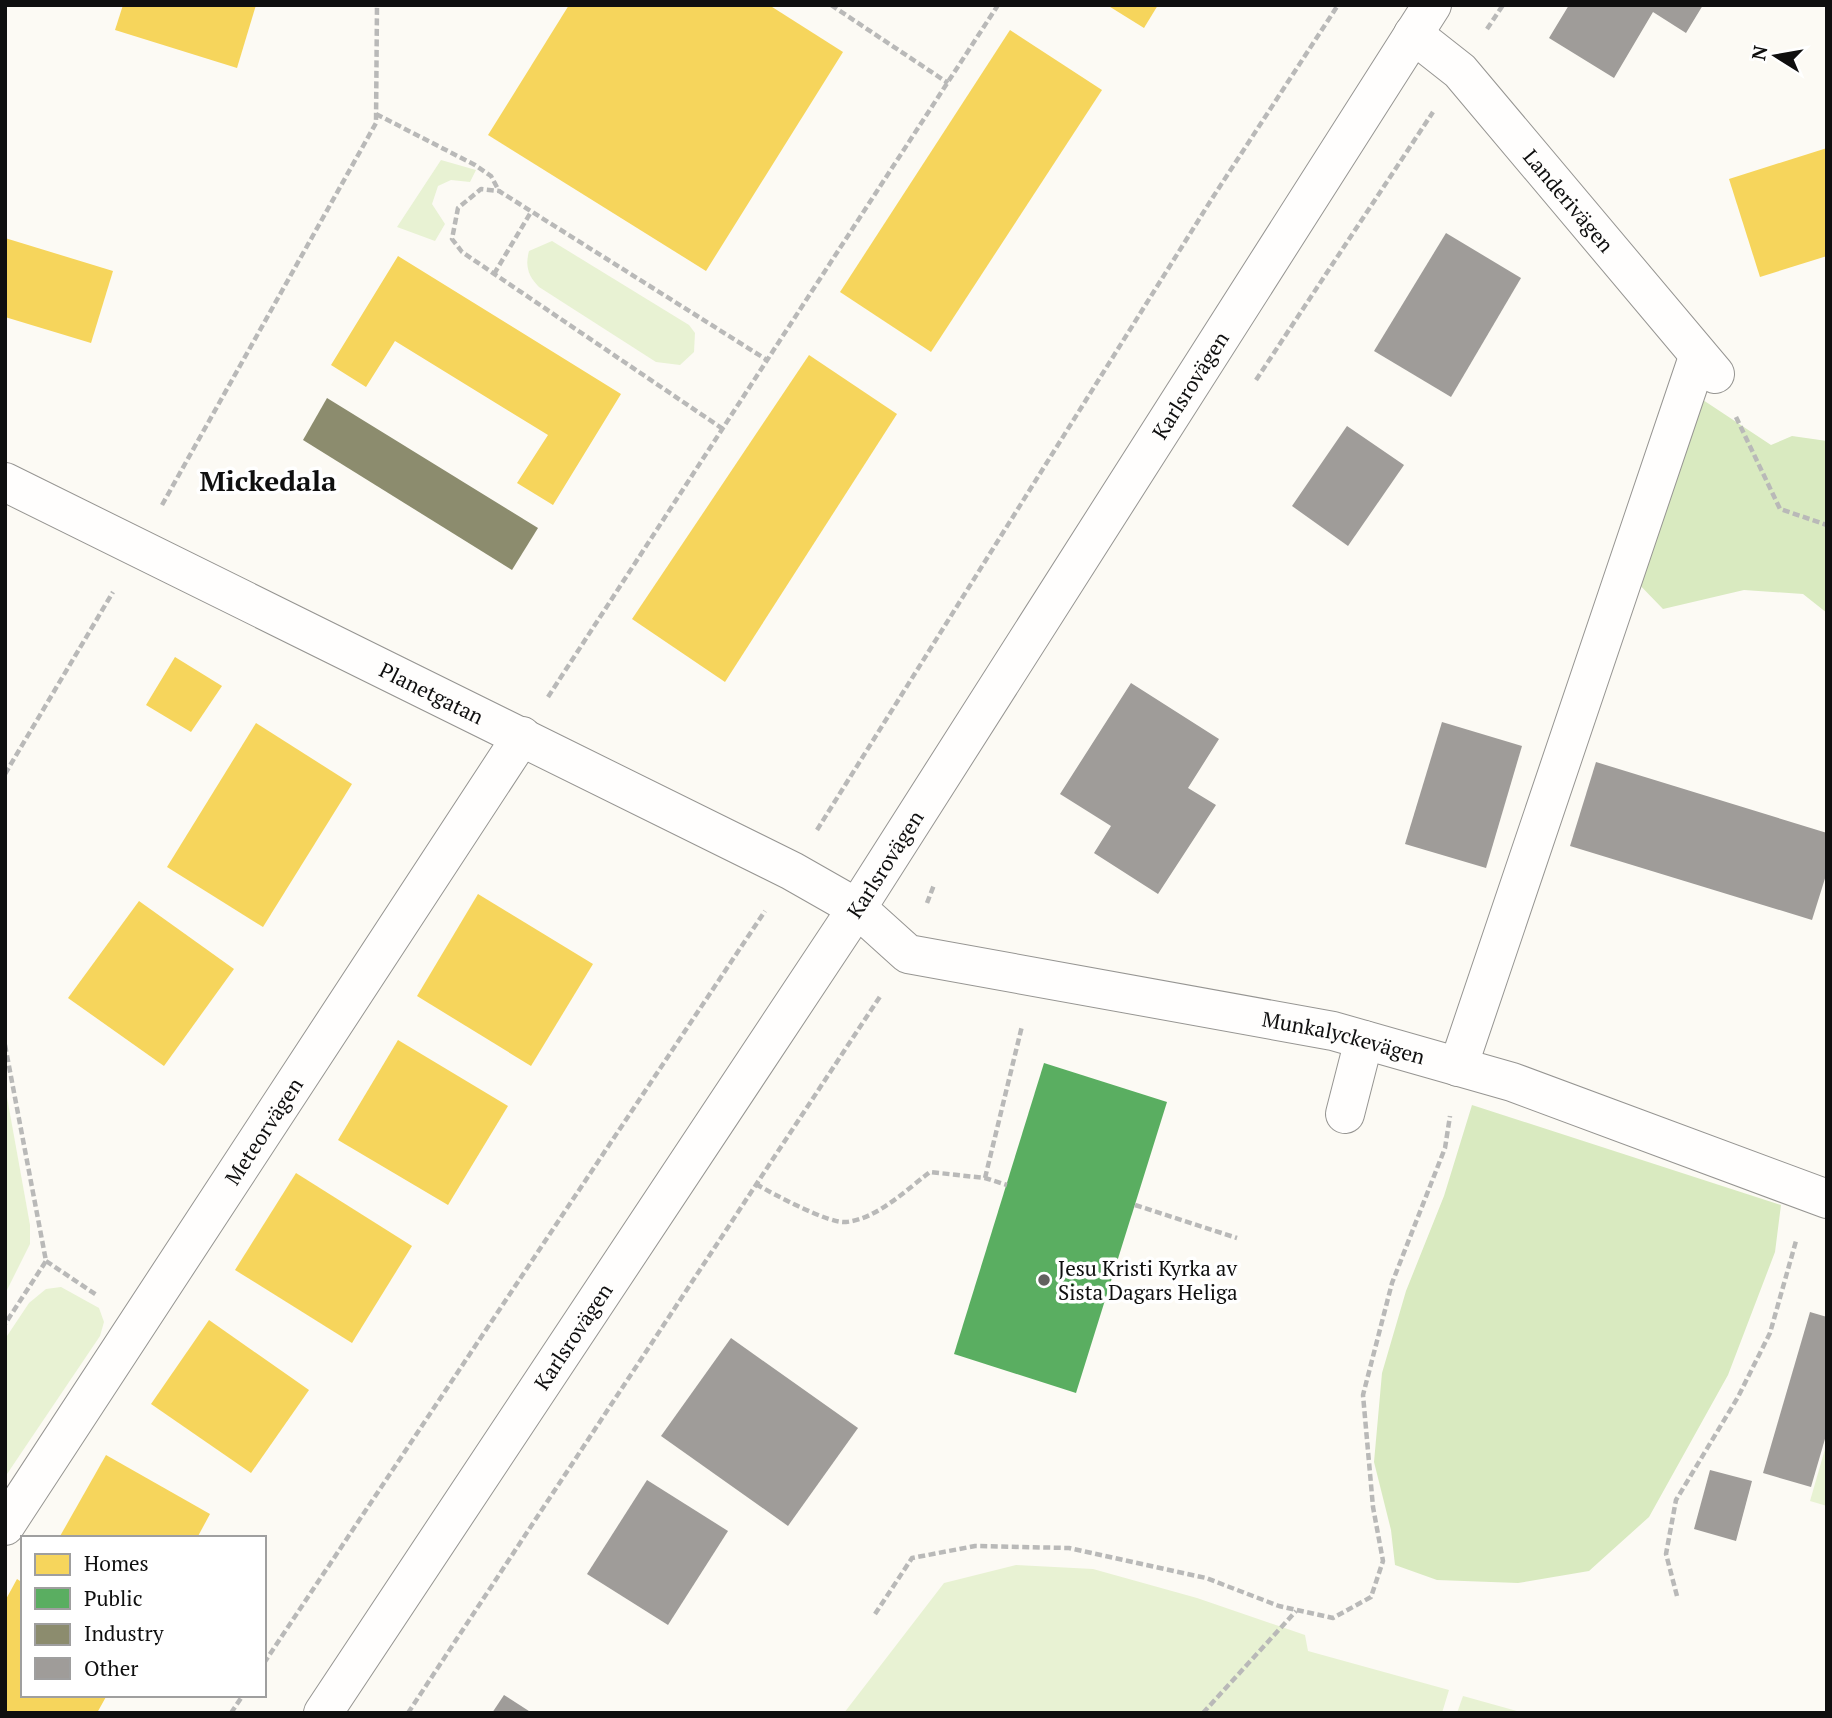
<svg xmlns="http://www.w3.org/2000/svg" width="1832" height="1718" font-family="'PT Serif',serif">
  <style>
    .green { fill: #e8f2d3 }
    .forest { fill: #d9eac0 }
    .homes { fill: #f6d55c }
    .public { fill: #5aae61 }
    .industry { fill: #8c8c6e }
    .building { fill: #9f9c99 }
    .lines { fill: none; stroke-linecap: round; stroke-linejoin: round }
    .minor-casing { stroke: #969592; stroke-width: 40 }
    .path { stroke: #b9b9b8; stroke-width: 4.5; stroke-dasharray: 7 3.5; stroke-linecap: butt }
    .minor { stroke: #fffefd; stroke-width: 38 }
    .poi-dot { fill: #62615f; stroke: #fff; stroke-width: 2.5 }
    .labels { text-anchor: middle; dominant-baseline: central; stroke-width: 7; stroke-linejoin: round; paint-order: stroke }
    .street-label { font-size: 21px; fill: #0f0f0f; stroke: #fff }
    .poi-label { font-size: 21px; fill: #0f0f0f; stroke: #fff; text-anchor: start }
    .district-label { font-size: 28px; font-weight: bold; fill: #0f0f0f; stroke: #fff }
  </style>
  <rect width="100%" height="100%" fill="#fcfaf4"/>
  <g class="green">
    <path d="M441,160L476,170L470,182L451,180L438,186L432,204L445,224L435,241L397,227Z"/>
    <path d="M552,241L689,325L695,333L694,352L680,365L656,362L539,287C528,276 525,266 529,251Z"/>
    <path d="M5,1086L30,1225V1244L5,1294Z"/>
    <path d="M61,1287L99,1308L104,1322L100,1336L5,1477V1339L29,1303L46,1289Z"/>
    <path d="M1827,1442V1506L1810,1501Z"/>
    <path d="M1016,1565L1093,1569L1197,1598L1305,1635L1308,1651L1449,1690L1442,1713H844L944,1583Z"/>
    <path d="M1463,1696L1524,1713H1457Z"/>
  </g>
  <g class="forest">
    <path d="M1697,396L1771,445L1792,436L1827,441V613L1803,594L1744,590L1663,609L1631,576Z"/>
    <path d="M1472,1105L1781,1205L1775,1252L1728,1375L1649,1517L1589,1571L1518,1583L1437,1580L1395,1565L1391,1530L1374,1462L1382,1373L1406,1291L1444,1196Z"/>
  </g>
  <g class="homes">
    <path d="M123,5H256L237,68L115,30Z"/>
    <path d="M569,5H769L843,52L706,271L488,135Z"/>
    <path d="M1107,5H1158L1144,28Z"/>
    <path d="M1010,30L1102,90L931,352L840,292Z"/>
    <path d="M1827,148V256L1760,277L1729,179Z"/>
    <path d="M5,238L113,271L91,343L5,317Z"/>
    <path d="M398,256L621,394L553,505L517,483L548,435L395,341L366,387L331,365Z"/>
    <path d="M809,355L897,414L725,682L632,619Z"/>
    <path d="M175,657L222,686L191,732L146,705Z"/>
    <path d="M256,723L352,784L263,927L167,867Z"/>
    <path d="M478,894L593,964L531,1066L417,996Z"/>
    <path d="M139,901L234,969L164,1066L68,998Z"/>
    <path d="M398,1040L508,1106L448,1205L338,1140Z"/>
    <path d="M296,1173L412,1246L352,1343L235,1270Z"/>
    <path d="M209,1320L309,1390L251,1473L151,1404Z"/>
    <path d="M106,1455L210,1514L197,1538H59Z"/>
    <path d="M17,1579L23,1583V1695H107L97,1713L5,1711V1601Z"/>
  </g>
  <path class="public" d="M1044,1063L1167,1102L1076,1393L954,1354Z"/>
  <path class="industry" d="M327,398L538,528L512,570L303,440Z"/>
  <g class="building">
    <path d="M1569,5H1703L1686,33L1653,12L1614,78L1549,38Z"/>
    <path d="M1446,233L1521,278L1451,397L1374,351Z"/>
    <path d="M1347,426L1404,465L1348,546L1292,506Z"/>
    <path d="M1131,683L1219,739L1188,788L1216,805L1158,894L1094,853L1111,826L1060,794Z"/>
    <path d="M1442,722L1522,746L1486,868L1405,844Z"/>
    <path d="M1596,762L1827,833V872L1812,920L1570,846Z"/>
    <path d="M1810,1312L1827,1317V1432L1811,1487L1763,1473Z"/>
    <path d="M731,1338L858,1428L788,1526L661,1436Z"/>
    <path d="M1710,1470L1752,1481L1736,1541L1694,1529Z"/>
    <path d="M647,1480L728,1531L668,1625L587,1574Z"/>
    <path d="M504,1695L532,1713H492Z"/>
  </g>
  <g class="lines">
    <g class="minor-casing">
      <g id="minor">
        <path id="s1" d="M1413,34L1460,71L1715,374"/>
        <path id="s2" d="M5,482L792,871L857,908L908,954L1333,1031L1512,1082L1827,1199"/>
        <path d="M1458,1067L1698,357"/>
        <path d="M1345,1114L1364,1040"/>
        <path id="s3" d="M5,1526L522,736"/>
        <path id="s4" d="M323,1713L857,908L1432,5"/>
      </g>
    </g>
    <g class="path">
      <path d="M831,5L948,83"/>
      <path d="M1487,29L1503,5"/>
      <path d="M376,114L475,165L491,176L499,191"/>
      <path d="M494,274L531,212"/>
      <path d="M1256,380L1433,112"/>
      <path d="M1736,417L1780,509L1827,525"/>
      <path d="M723,429L462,252L452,239L458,208L481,189L499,191L767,360"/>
      <path d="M162,505L376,123L377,5"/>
      <path d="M548,697L998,5"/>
      <path d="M5,774L113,592"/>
      <path d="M817,830L1213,197L1338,5"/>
      <path d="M927,903L934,885"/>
      <path d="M5,1045L46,1261L5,1324"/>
      <path d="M985,1178L1022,1026"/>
      <path d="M756,1184C773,1194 829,1224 846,1222C877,1219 906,1190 930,1172L985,1178L1007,1185"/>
      <path d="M1135,1205L1237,1238"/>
      <path d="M46,1261L98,1296"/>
      <path d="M1677,1596L1666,1554L1676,1500L1738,1397L1770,1333L1796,1241"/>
      <path d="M875,1614L912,1558L975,1546L1069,1548L1206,1578L1279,1606L1333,1618L1371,1597L1383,1561L1373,1507L1363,1395L1392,1283L1445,1148L1450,1116"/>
      <path d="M264,1663L765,911"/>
      <path d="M231,1713L243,1695"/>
      <path d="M408,1713L881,995"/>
      <path d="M1203,1713L1296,1611"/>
    </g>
    <use href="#minor" class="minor"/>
  </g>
  <circle class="poi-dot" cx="1044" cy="1280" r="7"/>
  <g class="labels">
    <g class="street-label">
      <text stroke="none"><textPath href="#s1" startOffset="229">Landerivägen</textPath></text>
      <text stroke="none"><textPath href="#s4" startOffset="1586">Karlsrovägen</textPath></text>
      <text stroke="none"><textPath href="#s2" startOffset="476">Planetgatan</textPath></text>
      <text stroke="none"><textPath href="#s4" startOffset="1018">Karlsrovägen</textPath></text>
      <text stroke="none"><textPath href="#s2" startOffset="1465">Munkalyckevägen</textPath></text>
      <text stroke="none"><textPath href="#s3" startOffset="472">Meteorvägen</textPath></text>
      <text stroke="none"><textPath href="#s4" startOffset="452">Karlsrovägen</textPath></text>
    </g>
    <g class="poi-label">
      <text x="1058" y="1268">Jesu Kristi Kyrka av<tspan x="1058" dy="24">Sista Dagars Heliga</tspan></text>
    </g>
    <g class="district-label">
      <text x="268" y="480">Mickedala</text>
    </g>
  </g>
  <rect width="1832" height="1718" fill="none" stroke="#0f0f0f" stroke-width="14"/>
  <rect x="21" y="1536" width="245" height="161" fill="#ffffff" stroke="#9f9f9f" stroke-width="2"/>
  <rect x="35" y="1554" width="35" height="21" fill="#f6d55c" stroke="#9f9f9f" stroke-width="2"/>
  <text x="84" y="1571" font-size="21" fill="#0f0f0f">Homes</text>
  <rect x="35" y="1588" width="35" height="21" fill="#5aae61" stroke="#9f9f9f" stroke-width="2"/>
  <text x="84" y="1606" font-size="21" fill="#0f0f0f">Public</text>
  <rect x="35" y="1624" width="35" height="21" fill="#8c8c6e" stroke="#9f9f9f" stroke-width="2"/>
  <text x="84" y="1641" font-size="21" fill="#0f0f0f">Industry</text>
  <rect x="35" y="1658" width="35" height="21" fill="#9f9c99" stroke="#9f9f9f" stroke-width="2"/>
  <text x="84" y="1676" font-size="21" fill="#0f0f0f">Other</text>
  <g transform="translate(1776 56) rotate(281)" stroke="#ffffff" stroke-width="5" paint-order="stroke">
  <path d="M0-5L12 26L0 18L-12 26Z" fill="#0f0f0f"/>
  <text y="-10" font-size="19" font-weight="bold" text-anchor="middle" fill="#0f0f0f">N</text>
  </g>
</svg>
